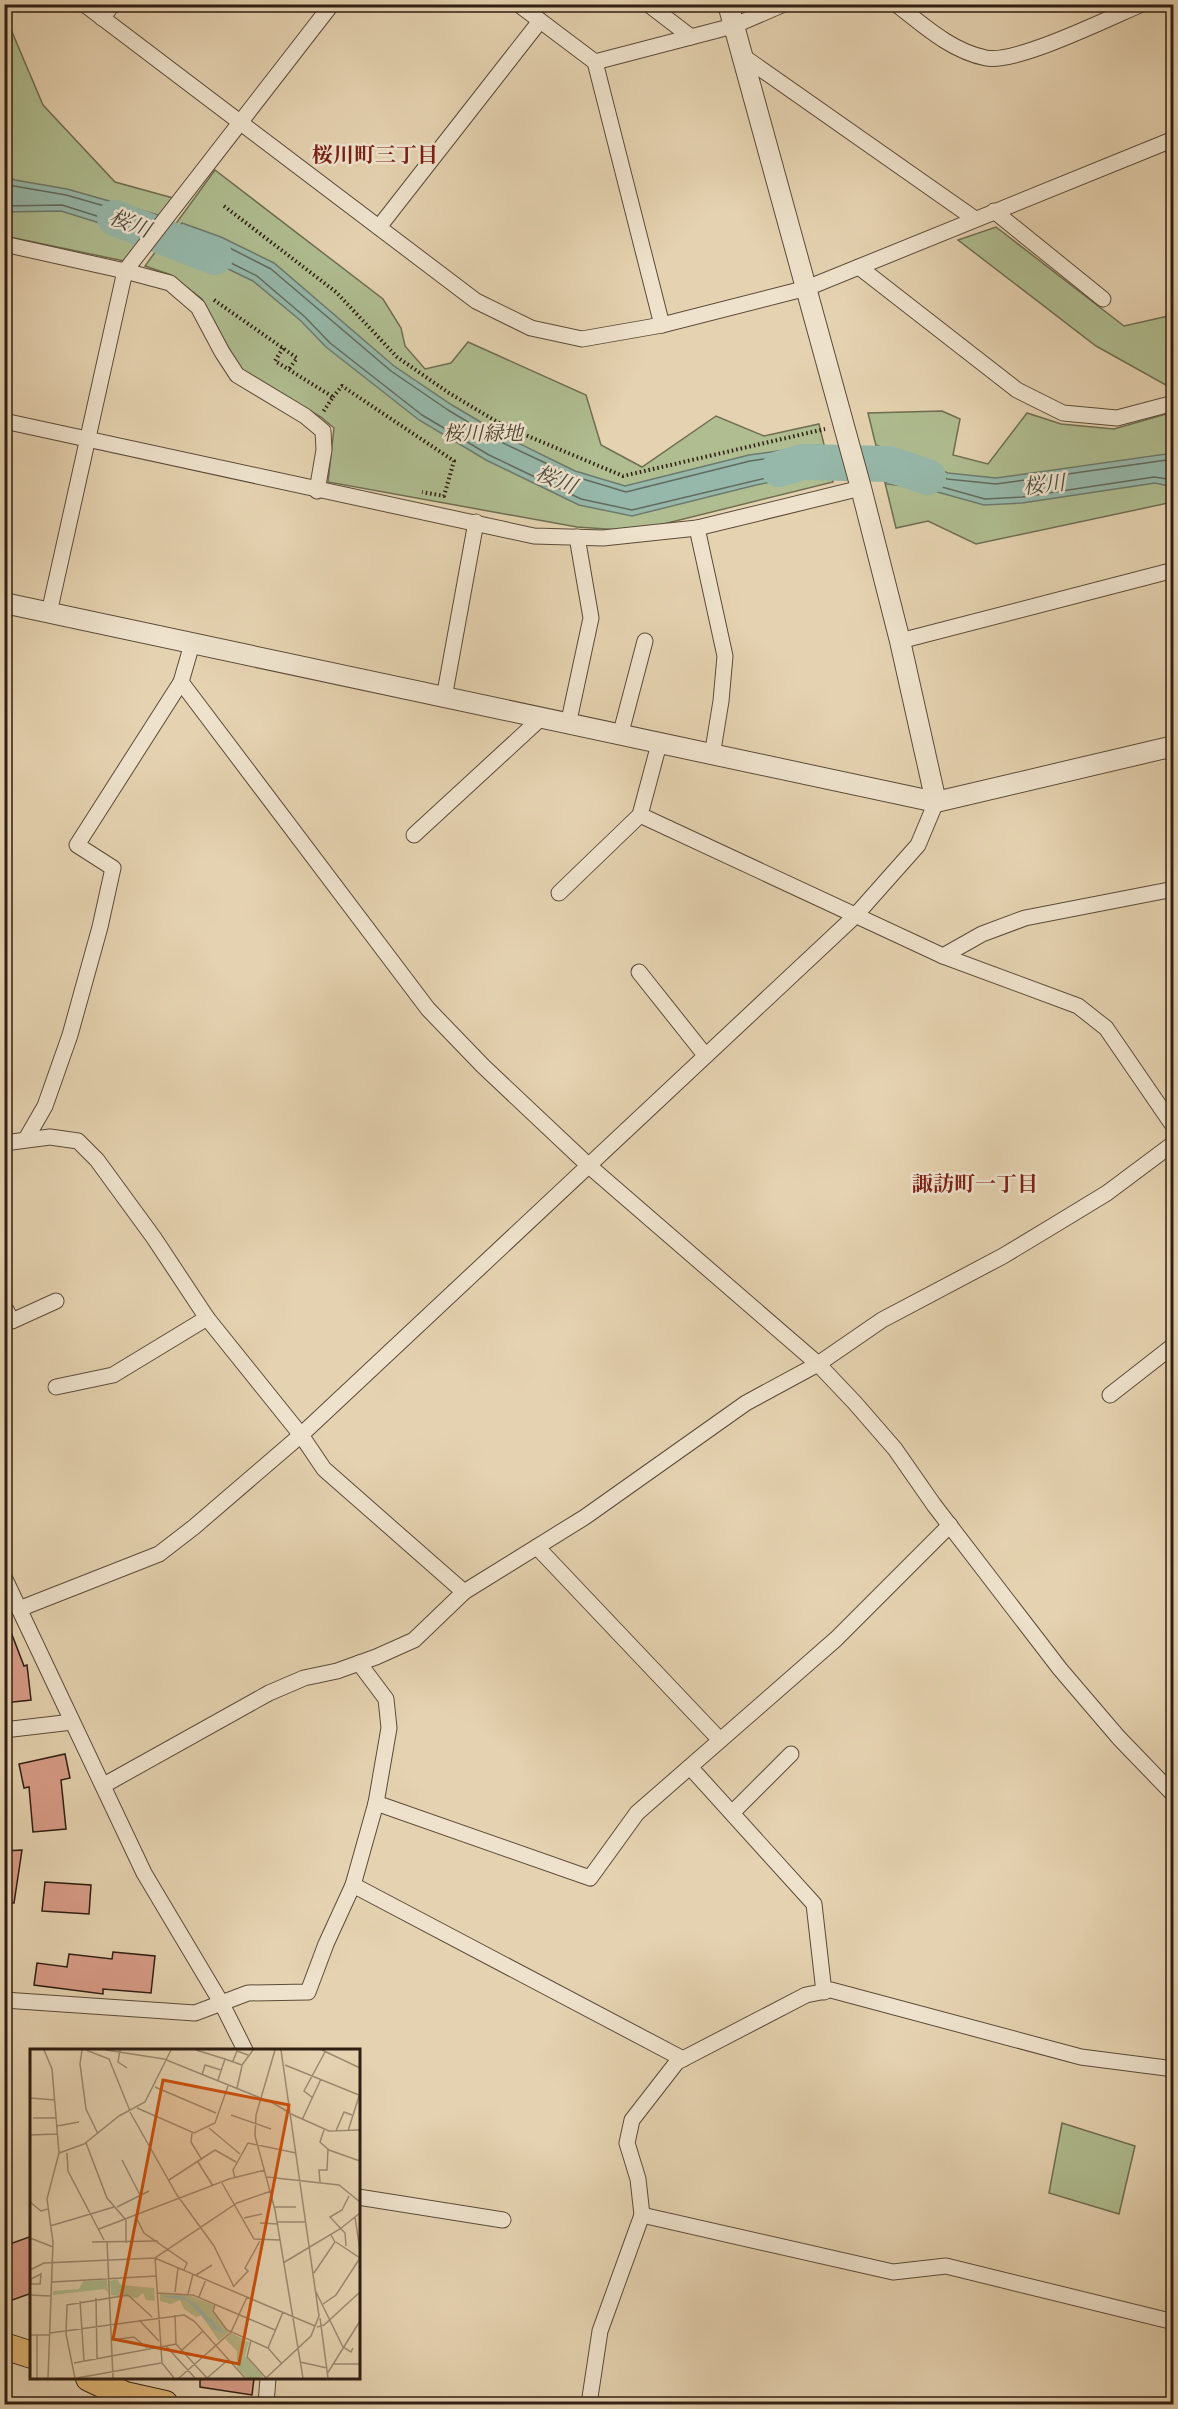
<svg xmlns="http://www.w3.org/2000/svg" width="1178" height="2409" font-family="'IM FELL Double Pica','Noto Serif JP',serif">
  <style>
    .green { fill: #afbd90; stroke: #6f6e52; stroke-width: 1.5 }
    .water { fill: #96b8aa; stroke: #6d7a6e; stroke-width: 1.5 }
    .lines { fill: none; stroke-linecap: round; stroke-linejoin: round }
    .shore { stroke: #626b5e; stroke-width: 1.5 }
    .river { stroke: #96b8aa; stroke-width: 36 }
    .building { fill: #d89d88; stroke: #2f1e13; stroke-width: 1.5 }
    .minor-casing { stroke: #5c4b3a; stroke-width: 17 }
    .tertiary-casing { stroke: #5c4b3a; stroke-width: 22 }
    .primary-casing { stroke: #2f1e13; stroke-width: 28 }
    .path { stroke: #2f1e13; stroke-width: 4; stroke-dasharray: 1.5 3; stroke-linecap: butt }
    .minor { stroke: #eee2cc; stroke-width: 15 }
    .tertiary { stroke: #eee2cc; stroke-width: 20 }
    .primary { stroke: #e2b978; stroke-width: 26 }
    .labels { text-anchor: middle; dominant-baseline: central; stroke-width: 5; stroke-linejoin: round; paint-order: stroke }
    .park-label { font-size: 20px; font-style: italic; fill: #4f4632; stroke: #eee2cc }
    .neighbourhood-label { font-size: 21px; font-weight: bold; fill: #7a1f14; stroke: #eee2cc }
    .water-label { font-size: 21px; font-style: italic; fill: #4e4c40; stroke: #eee2cc }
    .inset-road { fill: none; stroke: #9c8a71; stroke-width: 1.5 }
    .view { fill: #cc500d; fill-opacity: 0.15; stroke: #cc500d; stroke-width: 3 }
    .inset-edge { fill: none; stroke: #2f1e13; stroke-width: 3 }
  </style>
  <rect width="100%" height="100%" fill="#e5d2b0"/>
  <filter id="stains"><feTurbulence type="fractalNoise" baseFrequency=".00333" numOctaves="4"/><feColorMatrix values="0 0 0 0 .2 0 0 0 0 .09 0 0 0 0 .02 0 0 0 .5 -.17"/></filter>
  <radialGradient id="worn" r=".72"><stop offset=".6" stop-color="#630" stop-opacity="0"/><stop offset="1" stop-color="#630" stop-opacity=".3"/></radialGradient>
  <g class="green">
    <path d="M4,13L43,105L115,182L173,198L124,261L5,236Z"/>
    <path d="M215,170L383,299L401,328L405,346L425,369L451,363L468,342L586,395L601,445L642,467L716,416L764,436L819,424L833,482L635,531L577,527L328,482L334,428L321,417L240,369L202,299L171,275L145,266Z"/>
    <path d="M996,227L1124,326L1173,315V389L1096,346L958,240Z"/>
    <path d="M942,411L960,419L953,455L988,464L1027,413L1061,424L1114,429L1173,412V502L976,544L928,521L896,528L868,413Z"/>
    <path d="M1062,2123L1135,2146L1119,2214L1049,2193Z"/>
  </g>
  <g class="water">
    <path d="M5,175L15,180L67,189L158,215L141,236L61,211L6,212Z"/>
    <path d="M182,223L221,237L274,263L394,366L452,405L504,436L575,471L625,486L749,455L820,445L829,471L756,485L632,516L579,505L486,460L419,420L326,347L301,321L253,281L226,268L165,245Z"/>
    <path d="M876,445L948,473L996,478L1173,453V487L1155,483L1022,503L984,505L923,488L887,484Z"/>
  </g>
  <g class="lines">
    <g class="shore">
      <path d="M4,182L14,186L66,195L143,217L145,220L138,229L62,205L4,206"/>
      <path d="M186,231L218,242L271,269L391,371L448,410L501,442L573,476L626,492L750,461L813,452L817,454L820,465L632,510L581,499L489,455L422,415L330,343L305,317L257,276L229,262L178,243L177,239Z"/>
      <path d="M1174,459L996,484L947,479L889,456L886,459L893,478L924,482L985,499L1022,497L1154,477L1174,480"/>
    </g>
    <g class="river">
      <path d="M115,218L215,257"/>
      <path d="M779,469L803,462L889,464L928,477"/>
    </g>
  </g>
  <g class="building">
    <path d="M6,1619L24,1666L27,1665L31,1700L4,1703Z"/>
    <path d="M65,1754L70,1778L61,1780L66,1829L33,1832L29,1787L24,1788L19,1764Z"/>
    <path d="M22,1850L14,1903L4,1902V1851Z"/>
    <path d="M45,1882L91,1885L89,1914L42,1911Z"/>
    <path d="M113,1952L155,1956L151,1993L103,1989V1994L34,1985L37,1963L67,1967L69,1954L112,1959Z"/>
    <path d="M32,2236V2293L4,2303V2246Z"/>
    <path d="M200,2378H254L252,2395L200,2387Z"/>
  </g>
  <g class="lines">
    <g class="minor-casing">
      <g id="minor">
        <path d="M84,4L476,301L531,328L582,339L662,325L807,288L1174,139"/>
        <path d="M518,4L595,62L733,26L784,4"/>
        <path d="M648,4L691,37"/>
        <path d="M896,4C923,25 951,51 986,58C1016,64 1109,18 1142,4"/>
        <path d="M102,18L113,4"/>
        <path d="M744,57L975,219"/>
        <path d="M595,62L662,325"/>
        <path d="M994,211L1103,299"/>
        <path d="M379,227L540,21"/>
        <path d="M4,244L125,271L170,283L198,307L222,352L237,375L305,416L323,431L324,450L317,491"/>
        <path d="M859,267L1017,390L1063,413L1117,418L1174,403"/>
        <path d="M4,421L534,536L603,538L697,528L861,488"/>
        <path d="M697,528L725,656L721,701L712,756"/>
        <path d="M49,613L125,271L332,4"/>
        <path d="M900,641L1174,570"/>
        <path d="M181,682L428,1009L483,1066L588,1165L818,1364L855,1403L895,1449L934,1505L1060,1669L1119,1738L1174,1795"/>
        <path d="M444,698L476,522"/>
        <path d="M568,725L591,618L577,537"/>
        <path d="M620,736L645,641"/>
        <path d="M659,744L640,815L943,956L1078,1006L1106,1028L1174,1127"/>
        <path d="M414,835L540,719"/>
        <path d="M559,893L640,815"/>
        <path d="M943,956L982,934L1025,918L1174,889"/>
        <path d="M639,972L705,1055"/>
        <path d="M26,1139L45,1106L70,1035L100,927L113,868L77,845L181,682L192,644"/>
        <path d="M4,1143L50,1137L78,1141L97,1160L154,1238L207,1318L301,1435L324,1469L464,1592"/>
        <path d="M4,1306L12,1321L56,1301"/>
        <path d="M56,1387L113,1375L207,1318"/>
        <path d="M1110,1395L1174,1345"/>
        <path d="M537,1547L720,1740"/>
        <path d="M4,1577L144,1873L222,2004L245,2050"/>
        <path d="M19,1609L159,1554L194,1527L301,1435L855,916L918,845L936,802"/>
        <path d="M4,1730L72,1722"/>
        <path d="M690,1767L814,1904L824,1992"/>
        <path d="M104,1785L269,1693L304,1678L337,1671L376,1657L414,1640L464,1592L585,1517L746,1403L818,1364L882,1320L1003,1256L1061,1221L1107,1193L1174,1143"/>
        <path d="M376,1803L590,1878L637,1813L836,1639L950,1525"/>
        <path d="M732,1813L791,1754"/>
        <path d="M353,1885L683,2059"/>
        <path d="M4,2000L195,2013L248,1993L308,1992L326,1944L353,1885L376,1803L389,1728L386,1699L359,1663"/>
        <path d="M358,2197L503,2220"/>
        <path d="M642,2215L893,2272L946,2266L1174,2322"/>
        <path d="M266,2404L268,2378"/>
        <path d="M589,2404L600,2331L642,2215L638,2179L627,2143L632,2120L677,2062L806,1995L831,1990L1081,2057L1174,2069"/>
      </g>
    </g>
    <g class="tertiary-casing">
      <g id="tertiary">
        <path d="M728,4L861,488L900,641L936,802"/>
        <path d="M4,603L936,802L1174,746"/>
      </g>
    </g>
    <g class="primary-casing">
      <g id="primary">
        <path d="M4,2346L32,2355"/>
        <path d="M89,2378L125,2395L165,2404"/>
      </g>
    </g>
    <g class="path">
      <path d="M224,206L336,292L397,357L449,393L504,426L623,476L825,429"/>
      <path d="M214,300L297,358L289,369"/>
      <path d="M283,348L275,361L333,397L323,412"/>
      <path d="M333,397L342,386L454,461L444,496L422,492"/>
    </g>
    <use href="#minor" class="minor"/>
    <use href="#tertiary" class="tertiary"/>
    <use href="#primary" class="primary"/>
  </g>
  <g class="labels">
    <g class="park-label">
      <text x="483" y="433">桜川緑地</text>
    </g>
    <g class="neighbourhood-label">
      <text x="375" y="155">桜川町三丁目</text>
      <text x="975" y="1184">諏訪町一丁目</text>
    </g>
    <g class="water-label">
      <text transform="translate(130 224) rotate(21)">桜川</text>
      <text transform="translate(556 480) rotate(22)">桜川</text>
      <text transform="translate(1044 485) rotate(-6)">桜川</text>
    </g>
  </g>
  <g transform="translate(30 2049)">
    <rect width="330" height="330" fill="#e5d2b0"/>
    <path d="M87,230L91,236L124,239L125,252L116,251L113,244L107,249L81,246L80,232ZM53,232L77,231L78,243L74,240L23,246V242L49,240ZM130,245L158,246L184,256L182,262L199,283L189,292L171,266L166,268L154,260L150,251L141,255L130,252ZM201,284L219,293L215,307L233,327L230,329H217L207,319V302L195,290Z" fill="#afbd90"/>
    <path d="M152,246L166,255L196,285L185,281L157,252L130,247Z" fill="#96b8aa"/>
    <path class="inset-road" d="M14,1L22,20L29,104L17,150L23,193L18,329M52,1L50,15L56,60L68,85M56,1L79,10L100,62M76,1L134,10L243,54L260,64M90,1L88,13L97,19M166,1L195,10L188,31M245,1L226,66L225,87L245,161L273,329M292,1L330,19M195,10L212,16L223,1M203,12L207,2L218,6M255,16L329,46M172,26L175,16L191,21M125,38L186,64M207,39L212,17M0,49L25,51M283,49L274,42L295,3M107,59L164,84L185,74L198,37M100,63L147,146L184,197L204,238M261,65L299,82L330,81M201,66L241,80M3,69H26M272,71L291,30M27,77L49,73M179,79L210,105M294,81L290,93L299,101L330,112M306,82L314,63L322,66M318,82L330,44M162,84L161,93L172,111M0,86L27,85M56,94L77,149L96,171V194M29,104L54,95L89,67L115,53L141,1M37,104L38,122L74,191M92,111L110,146M168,113L183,137M237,128L309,136L330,153M205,129L203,121L218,94L266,104M139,131L185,101L206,113M290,133L289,121H297L298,100M192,134L224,190L250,191M0,153L11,162L18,160M87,158L119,142M244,158H266M106,168L114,184L157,214L154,221M325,168L330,202M214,169L232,165M247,173H275M230,174L248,175M20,177L84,158M69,180L199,130L235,121M0,189L23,198M77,192L83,329M62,193L128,192M306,193L330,209M316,197L315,184L300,168L312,161L319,147M253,214L310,180L330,164M0,221L14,214L125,209L285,277M284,224L305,193L301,186M166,226L182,216M22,233L126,227M0,235H10L11,225L1,230V235M203,238L218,222L215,219L230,192M145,243L148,219M286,243L313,298L321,303L323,299M127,244L163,246L245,281M158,245L163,225M0,246L21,247M169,248L176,230M66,249L67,310M50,252L54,312M185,255L183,262L197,281L238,299L251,314M293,255L306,246L330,209M145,266L146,295M290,269L298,329M109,271L129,292M287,278L294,276L330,243M20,284L154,266L164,272L215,329M0,286H20M82,291L104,288L117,299M221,291L217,308L236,329M136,297L165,329M238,299L253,263M152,301L173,282M270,313L297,319M44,314L146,295L177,329M304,315H330M297,325L330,272M7,329V286M45,329L36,285L37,256L98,246L122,268M47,329L131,314M144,329L132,314L125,209L207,154L241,142M149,329L201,283L217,248M177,329L198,311M236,329L281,287L289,267L251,1"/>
    <path class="view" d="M133,31L259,56L209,315L83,290Z"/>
    <rect width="330" height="330" class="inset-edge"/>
  </g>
  <rect width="1178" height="2409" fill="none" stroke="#e5d2b0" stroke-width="24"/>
  <rect x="6" y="6" width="1166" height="2397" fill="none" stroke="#2f1e13" stroke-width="3"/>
  <rect x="12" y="12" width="1154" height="2385" fill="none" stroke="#2f1e13" stroke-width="1.5"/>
  <rect width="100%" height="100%" filter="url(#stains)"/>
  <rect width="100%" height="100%" fill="url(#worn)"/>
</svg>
